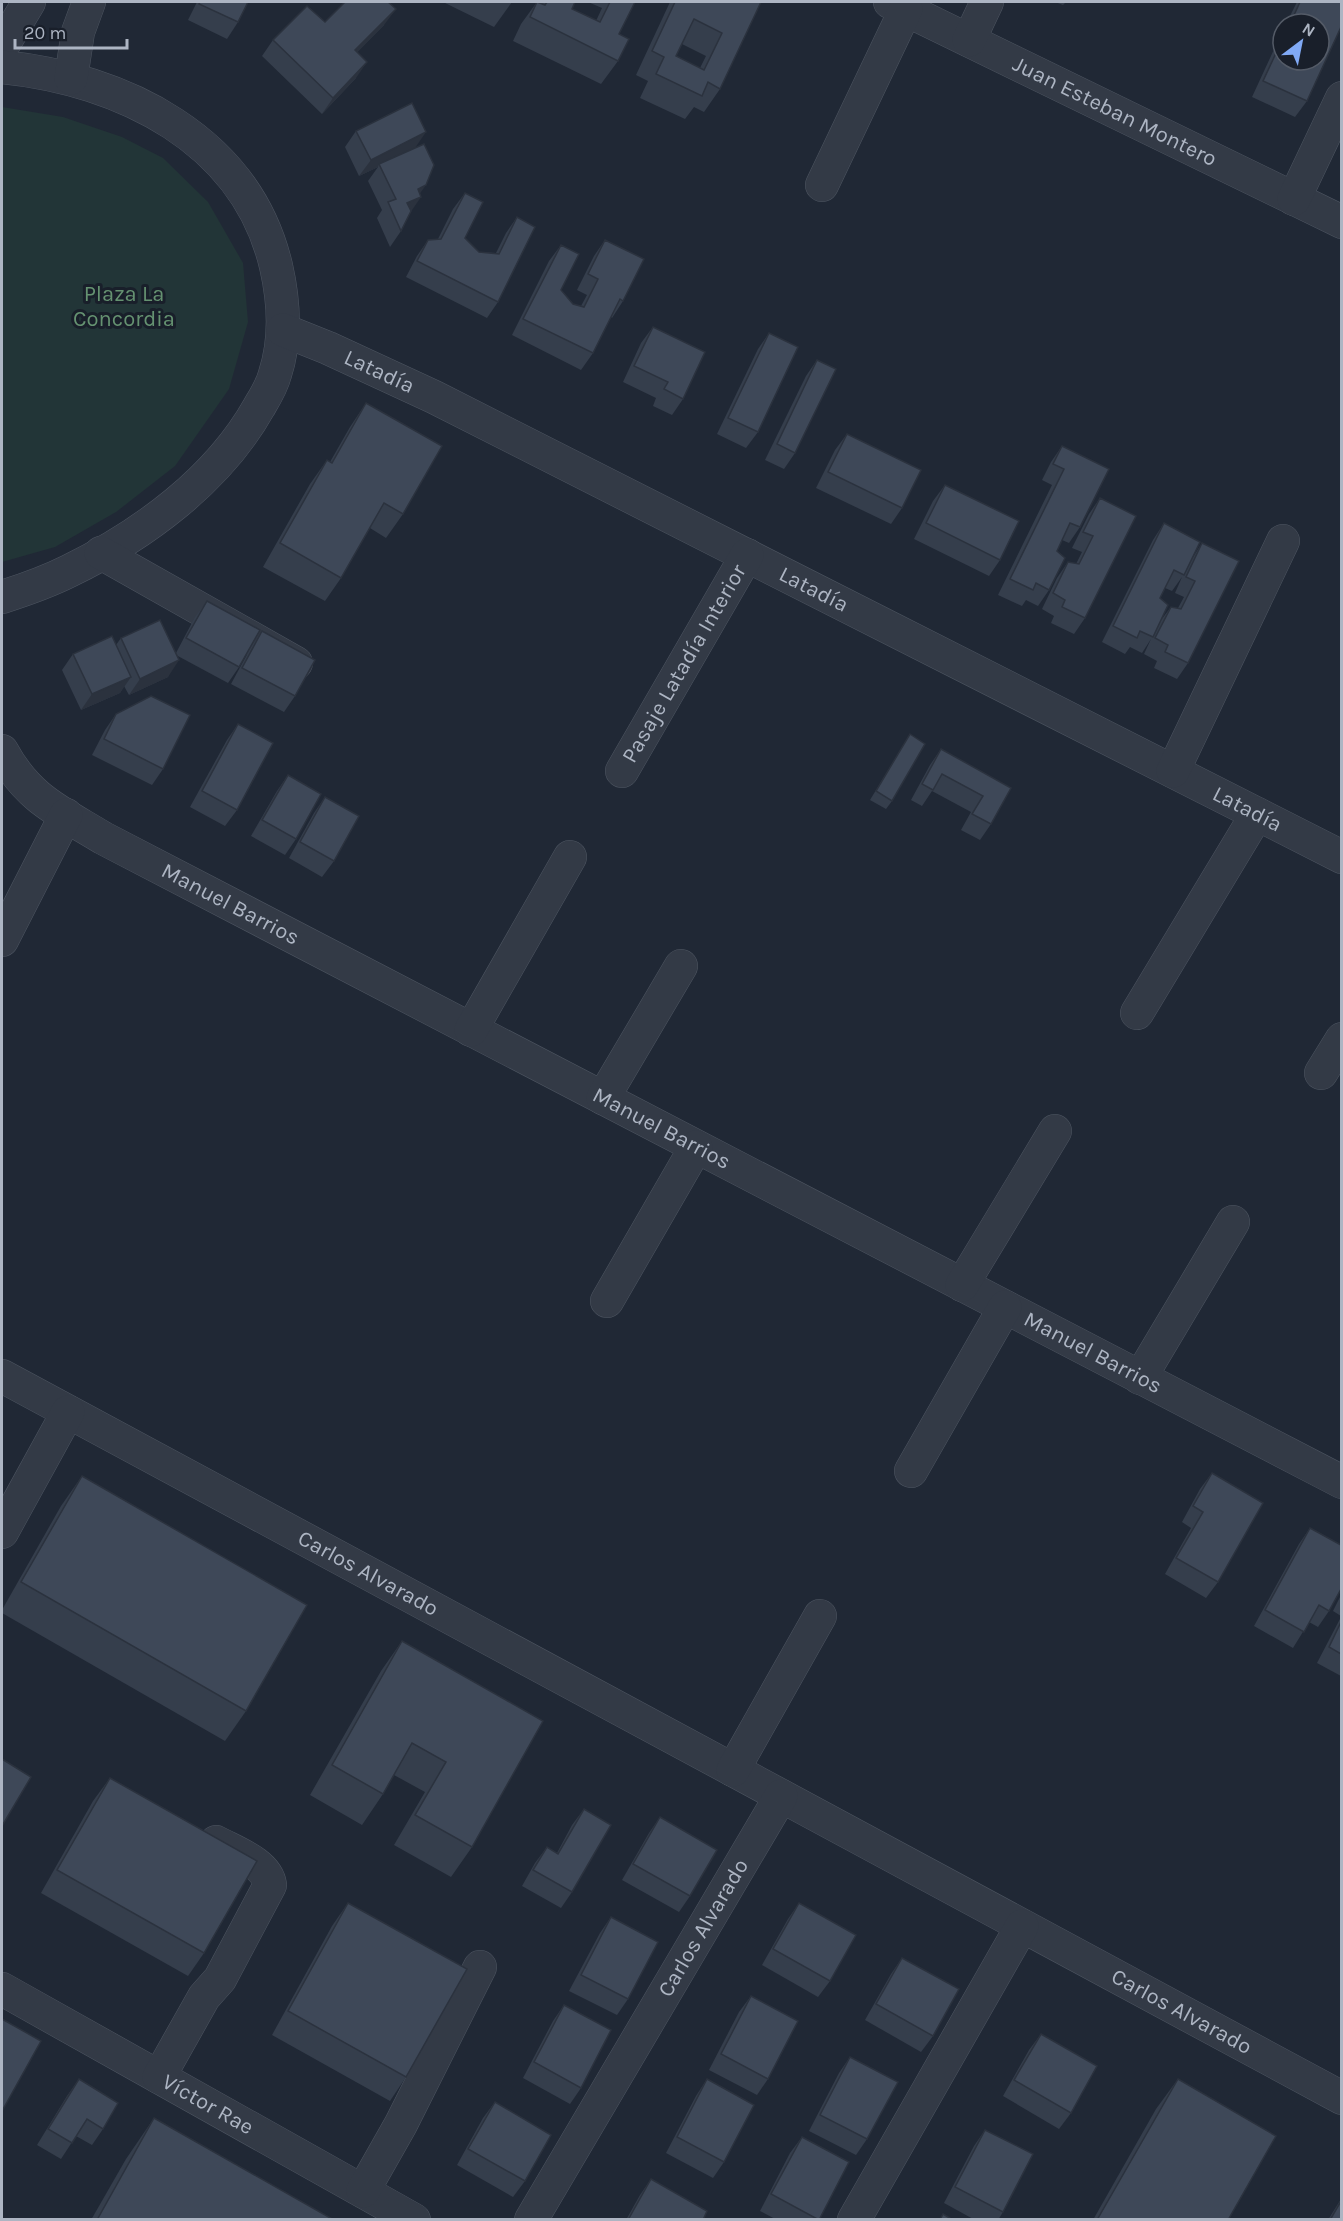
<svg xmlns="http://www.w3.org/2000/svg" width="1343" height="2221" font-family="Karla,sans-serif">
  <style>
    .green { fill: #223537 }
    .lines { fill: none; stroke-linecap: round; stroke-linejoin: round }
    .minor-casing { stroke: #4d5561; stroke-width: 34 }
    .minor { stroke: #333a46; stroke-width: 33 }
    .wall { fill: #353e4c; fill-rule: evenodd }
    .shaded-wall { fill: #2b323e }
    .building { fill: #3e4858; stroke: #2b323e; stroke-width: 1.5; fill-rule: evenodd }
    .labels { text-anchor: middle; dominant-baseline: central; stroke-width: 6; stroke-linejoin: round; paint-order: stroke }
    .street-label { font-size: 22px; fill: #adb5c3; stroke: #191f2a }
    .park-label { font-size: 22px; fill: #659271; stroke: #191f2a }
  </style>
  <rect width="100%" height="100%" fill="#202835"/>
  <path class="green" d="M2,107L63,117L122,137L163,158L208,202L243,263L248,322L229,389L175,466L116,512L55,547L2,562Z"/>
  <g class="lines">
    <g class="minor-casing">
      <g id="minor">
        <path id="s1" d="M890,2L1342,222"/>
        <path d="M969,40L987,2"/>
        <path d="M2,47L29,2"/>
        <path d="M2,67C122,79 246,139 276,266C284,301 286,340 275,374C272,386 265,397 259,407C218,480 143,535 69,571C47,582 24,590 2,597"/>
        <path d="M71,78L78,32L89,2"/>
        <path d="M822,185L906,9"/>
        <path d="M1294,199L1342,98"/>
        <path id="s2" d="M283,330L328,348L434,397L1342,857"/>
        <path d="M101,553L296,663"/>
        <path id="s3" d="M2,751C28,799 59,811 103,838L1342,1482"/>
        <path id="s4" d="M622,771L747,555"/>
        <path d="M1173,771L1283,541"/>
        <path d="M2,940L66,815"/>
        <path d="M1137,1013L1257,814"/>
        <path d="M471,1030L570,857"/>
        <path d="M1321,1073L1342,1039"/>
        <path d="M603,1098L681,966"/>
        <path d="M962,1285L1055,1131"/>
        <path d="M607,1301L696,1147"/>
        <path id="s5" d="M2,1376L1342,2098"/>
        <path d="M1140,1378L1233,1222"/>
        <path d="M911,1471L1005,1307"/>
        <path d="M2,1532L68,1412"/>
        <path d="M733,1770L820,1616"/>
        <path id="s6" d="M2,1989L414,2220"/>
        <path d="M159,2077L204,1997L220,1979L270,1885C267,1863 234,1852 216,1842"/>
        <path d="M363,2191L401,2124L480,1967"/>
        <path id="s7" d="M531,2220L781,1796"/>
        <path d="M854,2220L1022,1926"/>
      </g>
    </g>
    <use href="#minor" class="minor"/>
  </g>
  <g class="wall">
    <path d="M197,2H248L238,22L227,39L188,20Z"/>
    <path d="M443,2H512L494,27Z"/>
    <path d="M537,2L541,3L542,2H575L572,9L596,21L602,8L588,2H635L619,34L618,61L601,84L513,41L521,24Z"/>
    <path d="M670,2H761L720,89L704,112L694,107L685,119L640,98L648,81L636,75ZM682,44L706,56L700,68L676,56Z"/>
    <path d="M1055,2H1066L1063,5Z"/>
    <path d="M1297,2H1341L1307,101L1295,117L1252,97L1283,30V60L1319,24H1286Z"/>
    <path d="M325,22L384,25L357,52L356,78L322,114L262,56L273,40Z"/>
    <path d="M356,131L415,148L420,193L401,231L390,247L377,218L382,210L368,181L378,167L359,176L345,147Z"/>
    <path d="M465,193V238L479,252L496,253L506,233L517,217L498,302L487,318L406,277L417,256L428,240L438,239L453,209Z"/>
    <path d="M605,240L623,301L612,318L611,317L593,353L581,370L512,335L549,261L561,245V290L573,304L581,306L587,295L577,290L594,256Z"/>
    <path d="M653,327L683,399L672,415L653,406L656,398L623,382L641,343Z"/>
    <path d="M769,333L758,432L746,448L717,434L758,349Z"/>
    <path d="M817,360L795,453L784,469L765,460L806,376Z"/>
    <path d="M366,403L403,514L386,538L370,528L341,578L325,601L263,567L310,484L327,460L330,462L350,427Z"/>
    <path d="M847,434L902,508L891,524L816,488L835,450Z"/>
    <path d="M1062,446L1080,527L1069,543L1062,540L1057,551L1049,590L1038,606L1026,600L1022,606L998,595L1052,485L1042,480L1051,462Z"/>
    <path d="M945,485L1000,560L989,576L914,539L933,501Z"/>
    <path d="M1100,498L1085,618L1074,634L1051,623L1054,616L1042,609L1057,578L1068,562L1076,564L1082,552L1072,548L1089,514Z"/>
    <path d="M1164,523L1193,557L1202,543L1188,663L1177,679L1154,668L1157,661L1144,654L1151,639L1142,653L1130,647L1125,654L1102,642L1153,540ZM1182,577L1175,593L1184,597L1178,608L1171,607L1161,620L1160,598L1165,588L1172,591Z"/>
    <path d="M207,601L239,667L228,683L176,655L168,677L129,695L124,686L120,693L81,710L62,670L73,654L116,645L121,638L176,653L195,617Z"/>
    <path d="M262,631L295,696L284,712L231,684L251,647Z"/>
    <path d="M116,714L163,769L152,785L92,755L105,730Z"/>
    <path d="M238,724L237,810L225,826L190,807L227,740Z"/>
    <path d="M910,734L892,801L886,809L870,800Z"/>
    <path d="M941,749L1011,788L991,824L980,840L961,830L971,812L932,791L922,806L911,800L930,765Z"/>
    <path d="M288,775L296,839L285,855L251,836L277,791Z"/>
    <path d="M325,797L334,861L322,877L289,858L314,813Z"/>
    <path d="M1212,1473L1218,1582L1206,1598L1165,1574L1191,1528L1182,1522L1200,1489Z"/>
    <path d="M82,1476L246,1711L225,1741L2,1613V1610L61,1506Z"/>
    <path d="M1310,1528L1329,1611L1318,1627L1309,1622L1293,1648L1254,1626L1299,1544Z"/>
    <path d="M1341,1595V1616L1333,1611Z"/>
    <path d="M1341,1617V1676L1317,1663Z"/>
    <path d="M402,1641L543,1721L472,1847L451,1877L394,1845L425,1792L394,1775L383,1794L362,1825L310,1795L381,1671Z"/>
    <path d="M110,1778L204,1953L188,1976L41,1893L93,1801Z"/>
    <path d="M584,1809L572,1892L561,1908L522,1886L535,1863L547,1847L557,1853L572,1825Z"/>
    <path d="M660,1817L690,1896L679,1912L622,1880L649,1833Z"/>
    <path d="M348,1903L406,2077L390,2101L272,2035L332,1926Z"/>
    <path d="M799,1903L830,1981L818,1997L762,1965L788,1919Z"/>
    <path d="M611,1917L628,1999L617,2015L569,1991L600,1933Z"/>
    <path d="M902,1958L933,2036L921,2052L865,2020L891,1974Z"/>
    <path d="M751,1996L768,2079L757,2095L709,2070L739,2012Z"/>
    <path d="M564,2005L581,2088L570,2104L523,2078L553,2021Z"/>
    <path d="M1041,2034L1071,2113L1059,2129L1003,2096L1029,2050Z"/>
    <path d="M850,2057L867,2139L856,2155L809,2131L839,2073Z"/>
    <path d="M79,2079L103,2129L92,2145L76,2136L61,2159L37,2145L67,2096Z"/>
    <path d="M707,2079L724,2162L713,2178L666,2153L696,2096Z"/>
    <path d="M1178,2079L1228,2220H1093L1156,2109Z"/>
    <path d="M495,2102L525,2181L513,2197L457,2165L483,2118Z"/>
    <path d="M154,2118L334,2220H91L126,2159Z"/>
    <path d="M985,2130L1003,2212L998,2220H975L944,2203L974,2146Z"/>
    <path d="M802,2137L819,2220H777L760,2211L790,2153Z"/>
    <path d="M651,2179L703,2220H626L640,2195Z"/>
    <path d="M1341,2199V2220H1328Z"/>
  </g>
  <g class="shaded-wall">
    <path d="M396,9L384,25L344,66L355,50Z"/>
    <path d="M367,62L356,78L322,114L333,98Z"/>
    <path d="M426,132L415,148L379,164L378,167L359,176L371,160Z"/>
    <path d="M426,185L416,199L421,197L410,213L396,219L418,189Z"/>
    <path d="M179,660L168,677L129,695L140,679Z"/>
    <path d="M131,677L120,693L81,710L92,694Z"/>
  </g>
  <g class="building">
    <path d="M200,2H248L238,22L199,4Z"/>
    <path d="M345,2H388L396,9L355,50L367,62L333,98L273,40L307,6L325,22Z"/>
    <path d="M537,2L545,5L547,2H575L572,9L600,22L610,2H635L619,34L629,39L618,61L530,17Z"/>
    <path d="M675,2H761L720,89L708,82L702,96L656,74L664,57L652,51ZM694,19L722,33L704,70L676,56Z"/>
    <path d="M1300,2H1341V27L1307,101L1263,81L1283,38V60H1319V24H1290Z"/>
    <path d="M412,103L426,132L371,160L356,131Z"/>
    <path d="M424,144L434,165L426,185L418,189L421,197L407,203L411,211L401,231L388,202L396,199L379,164Z"/>
    <path d="M465,193L483,202L465,238L479,252L499,254L517,217L535,227L498,302L417,261L428,240L441,239Z"/>
    <path d="M605,240L644,259L623,301L620,299L593,353L523,319L561,245L579,254L561,290L573,304L584,307L598,279L588,274Z"/>
    <path d="M653,327L705,352L683,399L664,389L668,382L634,366Z"/>
    <path d="M769,333L798,347L758,432L728,418Z"/>
    <path d="M817,360L836,369L795,453L777,444Z"/>
    <path d="M366,403L442,446L403,514L384,503L341,578L280,543L327,460L332,463Z"/>
    <path d="M847,434L921,470L902,508L828,472Z"/>
    <path d="M1062,446L1109,469L1080,527L1070,523L1057,551L1065,558L1049,590L1036,583L1033,590L1010,579L1064,469L1053,464Z"/>
    <path d="M945,485L1019,521L1000,560L926,523Z"/>
    <path d="M1100,498L1136,516L1085,618L1062,607L1065,600L1053,593L1068,562L1079,564L1093,536L1083,532Z"/>
    <path d="M1164,523L1200,542L1184,575L1174,570L1160,598L1168,605L1153,637L1140,631L1137,638L1113,626Z"/>
    <path d="M1202,543L1239,561L1188,663L1165,652L1168,645L1155,638L1171,607L1181,609L1195,581L1186,577Z"/>
    <path d="M207,601L260,630L239,667L186,638Z"/>
    <path d="M160,620L179,660L140,679L121,638Z"/>
    <path d="M262,631L315,660L295,696L242,668Z"/>
    <path d="M112,636L131,677L92,694L73,654Z"/>
    <path d="M151,696L190,715L163,769L104,739L116,714Z"/>
    <path d="M238,724L273,743L237,810L202,791Z"/>
    <path d="M910,734L925,744L892,801L876,791Z"/>
    <path d="M941,749L1011,788L991,824L972,814L983,796L942,774L933,790L922,784Z"/>
    <path d="M288,775L321,794L296,839L262,820Z"/>
    <path d="M325,797L359,816L334,861L300,842Z"/>
    <path d="M1212,1473L1263,1503L1218,1582L1176,1558L1203,1512L1193,1506Z"/>
    <path d="M82,1476L307,1605L246,1711L21,1582Z"/>
    <path d="M1310,1528L1341,1545V1589L1329,1611L1319,1605L1304,1632L1265,1610Z"/>
    <path d="M1341,1622V1654L1329,1647Z"/>
    <path d="M402,1641L543,1721L472,1847L415,1815L446,1762L412,1743L383,1794L332,1765Z"/>
    <path d="M2,1759L31,1777L2,1826Z"/>
    <path d="M110,1778L257,1861L204,1953L57,1870Z"/>
    <path d="M584,1809L611,1825L572,1892L533,1870L547,1847L558,1854Z"/>
    <path d="M660,1817L717,1850L690,1896L633,1864Z"/>
    <path d="M348,1903L467,1969L406,2077L288,2011Z"/>
    <path d="M799,1903L856,1935L830,1981L773,1949Z"/>
    <path d="M611,1917L658,1942L628,1999L581,1975Z"/>
    <path d="M902,1958L959,1989L933,2036L876,2004Z"/>
    <path d="M751,1996L798,2021L768,2079L721,2054Z"/>
    <path d="M564,2005L611,2030L581,2088L534,2062Z"/>
    <path d="M2,2019L41,2041L2,2111Z"/>
    <path d="M1041,2034L1097,2066L1071,2113L1014,2080Z"/>
    <path d="M850,2057L898,2082L867,2139L820,2115Z"/>
    <path d="M79,2079L118,2103L103,2129L87,2119L72,2143L48,2129Z"/>
    <path d="M707,2079L754,2105L724,2162L677,2137Z"/>
    <path d="M1178,2079L1276,2136L1228,2220H1097Z"/>
    <path d="M495,2102L551,2135L525,2181L468,2149Z"/>
    <path d="M154,2118L334,2220H97Z"/>
    <path d="M985,2130L1033,2154L1003,2212L955,2187Z"/>
    <path d="M802,2137L849,2162L819,2220L771,2194Z"/>
    <path d="M651,2179L707,2211L703,2220H628Z"/>
    <path d="M1341,2201V2220H1330Z"/>
    <path d="M943,2214L953,2220H940Z"/>
  </g>
  <g class="labels">
    <g class="street-label">
      <text stroke="none"><textPath href="#s1" startOffset="250">Juan Esteban Montero</textPath></text>
      <text stroke="none"><textPath href="#s2" startOffset="105">Latadía</textPath></text>
      <text stroke="none"><textPath href="#s2" startOffset="591">Latadía</textPath></text>
      <text stroke="none"><textPath href="#s4" startOffset="124">Pasaje Latadía Interior</textPath></text>
      <text stroke="none"><textPath href="#s2" startOffset="1077">Latadía</textPath></text>
      <text stroke="none"><textPath href="#s3" startOffset="279">Manuel Barrios</textPath></text>
      <text stroke="none"><textPath href="#s3" startOffset="765">Manuel Barrios</textPath></text>
      <text stroke="none"><textPath href="#s3" startOffset="1251">Manuel Barrios</textPath></text>
      <text stroke="none"><textPath href="#s5" startOffset="416">Carlos Alvarado</textPath></text>
      <text stroke="none"><textPath href="#s7" startOffset="339">Carlos Alvarado</textPath></text>
      <text stroke="none"><textPath href="#s5" startOffset="1340">Carlos Alvarado</textPath></text>
      <text stroke="none"><textPath href="#s6" startOffset="236">Víctor Rae</textPath></text>
    </g>
    <g class="park-label">
      <text x="124" y="294">Plaza La<tspan x="124" dy="25">Concordia</tspan></text>
    </g>
  </g>
  <rect width="1343" height="2221" fill="none" stroke="#adb5c3" stroke-width="6"/>
  <g transform="translate(1301 42) rotate(32)"><circle r="28" fill="#191f2a" stroke="#545b67" stroke-width="1.5"/>
  <path d="M0-4.5L10 22L0 15L-10 22Z" fill="#80a9f5"/>
  <text y="-9" font-size="16" font-weight="bold" text-anchor="middle" fill="#adb5c3">N</text>
  </g>
  <path d="M15 39v9h112v-9" fill="none" stroke="#adb5c3" stroke-width="3"/>
  <text x="24" y="39" font-size="18" fill="#adb5c3" stroke="#191f2a" stroke-width="4.5" paint-order="stroke">20 m</text>
</svg>
